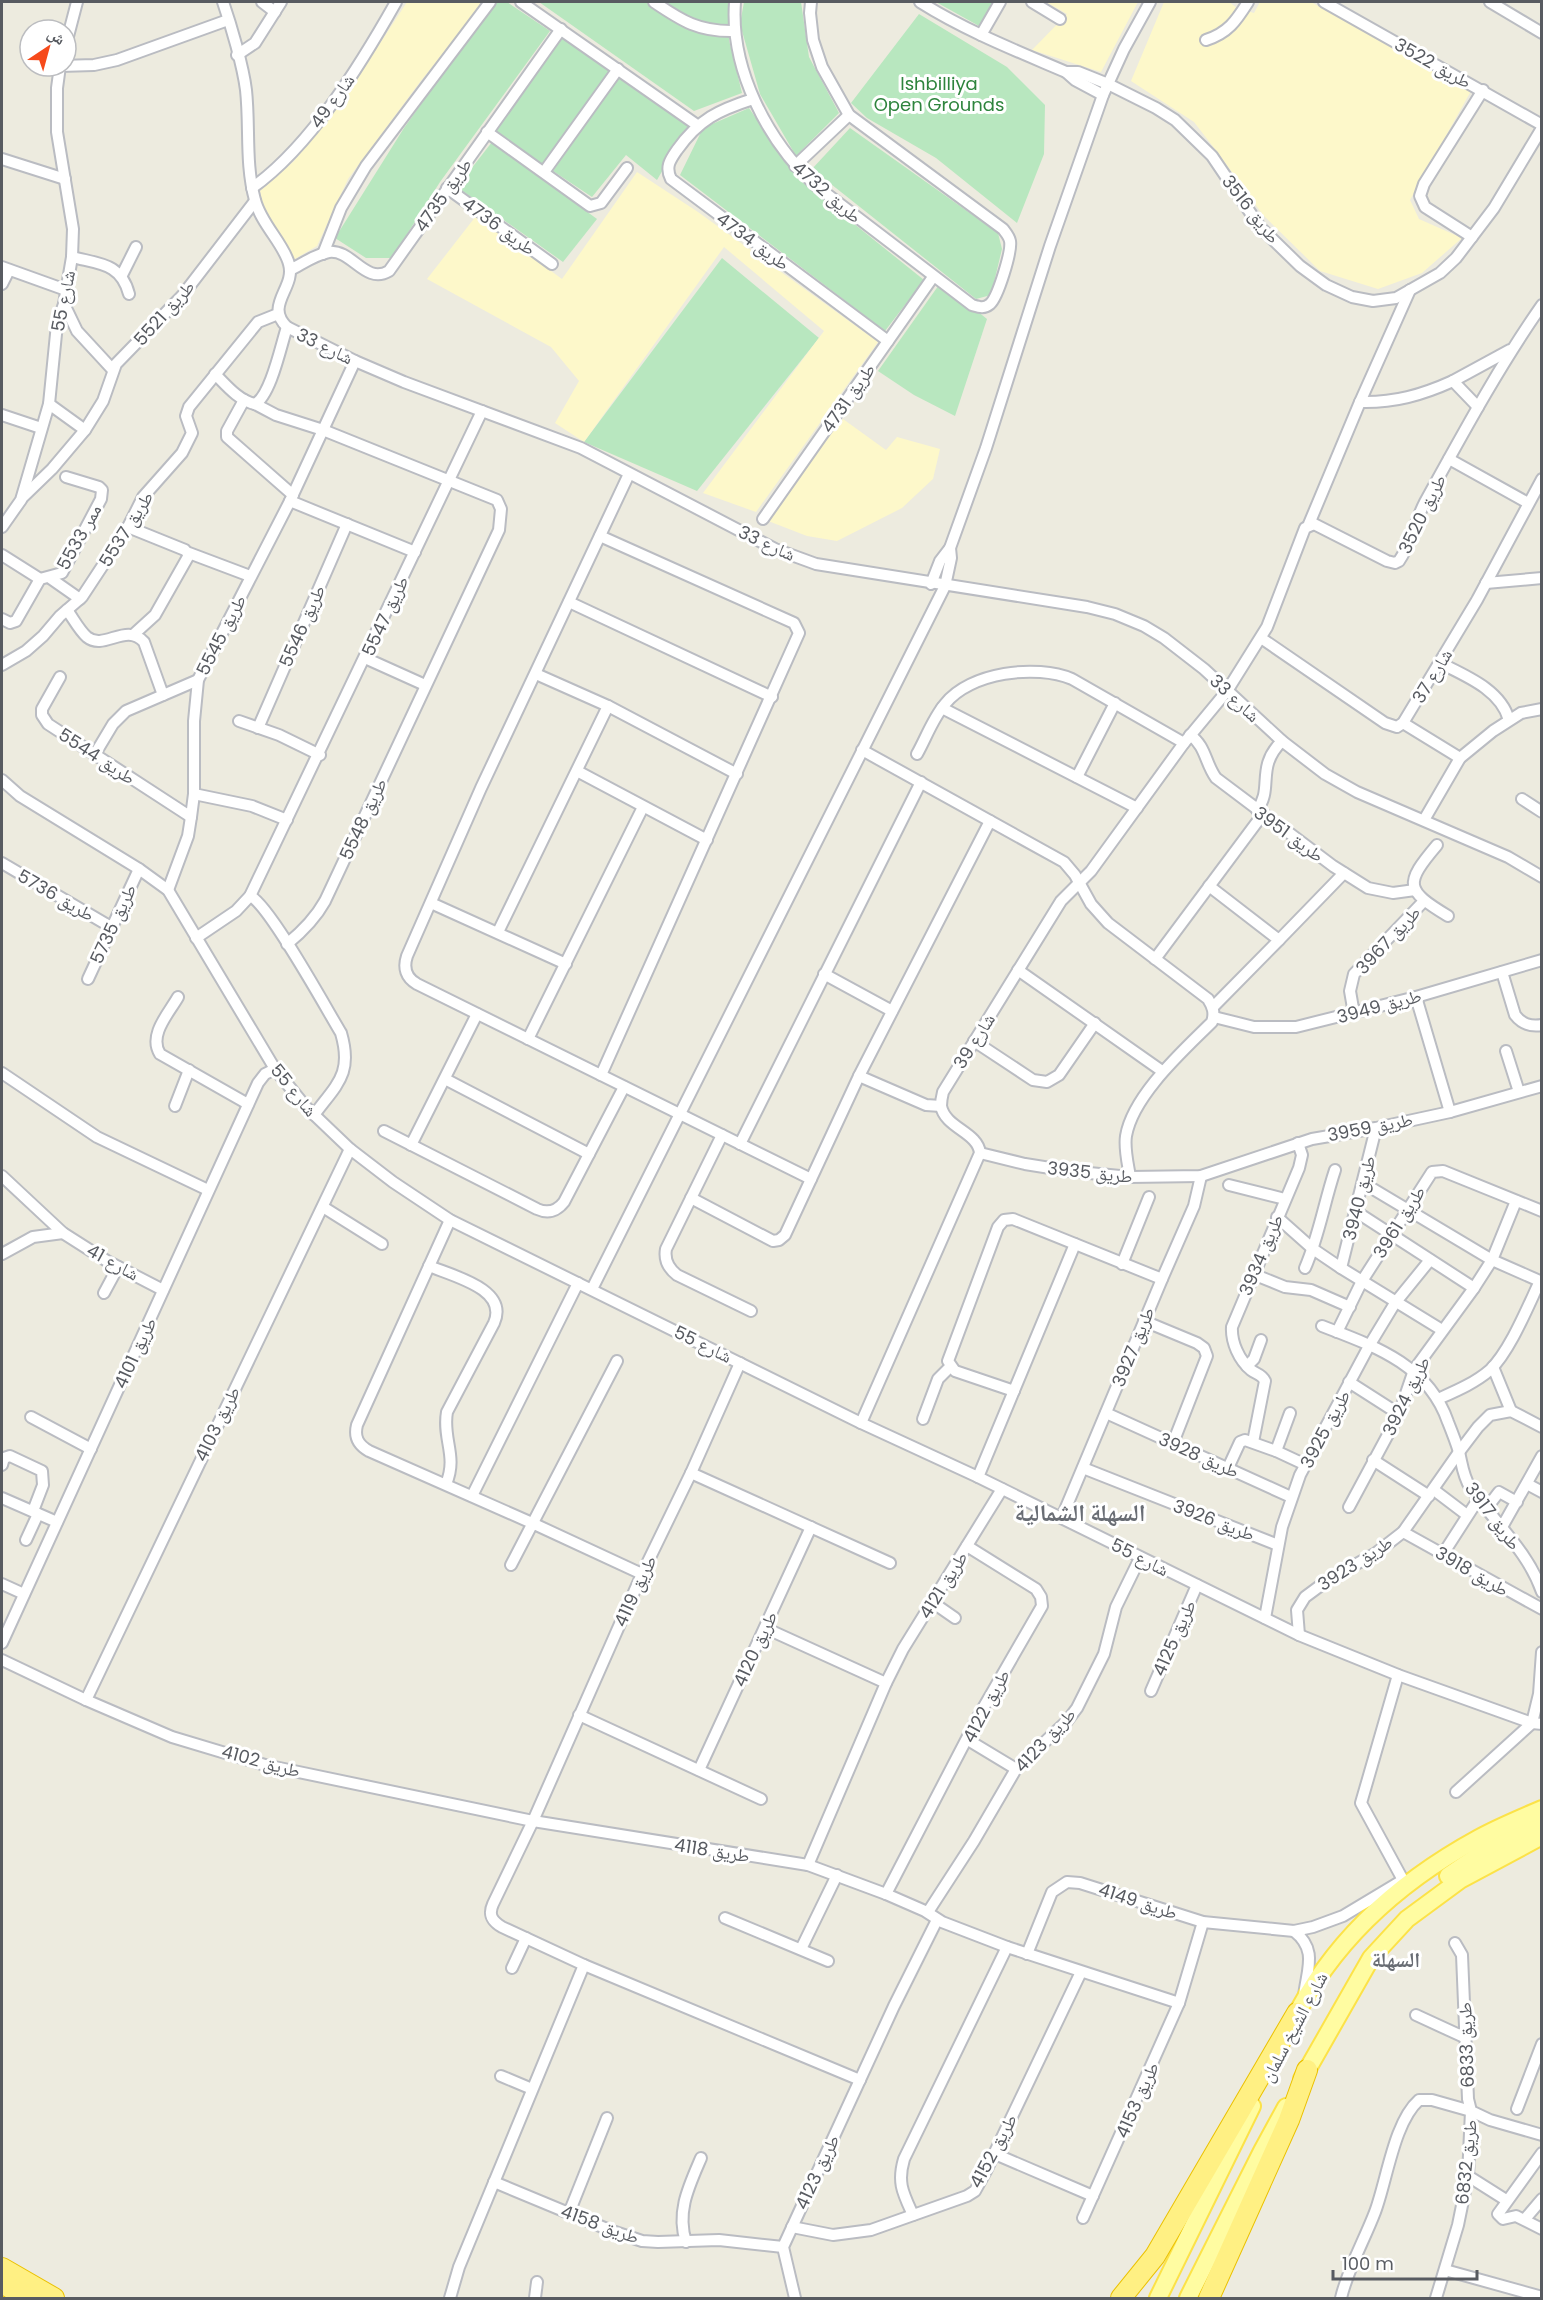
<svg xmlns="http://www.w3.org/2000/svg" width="1543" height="2300" font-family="Poppins,'Noto Naskh Arabic',sans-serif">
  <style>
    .green { fill: #b8e7bf }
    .sand { fill: #fdf8ca }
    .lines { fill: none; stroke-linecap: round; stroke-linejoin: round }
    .minor-casing { stroke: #babcc2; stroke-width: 14 }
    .primary-casing { stroke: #fce248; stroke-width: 20 }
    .motorway-casing { stroke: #ebc100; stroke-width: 22 }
    .minor { stroke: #fff; stroke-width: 10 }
    .primary { stroke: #fffca1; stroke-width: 16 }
    .motorway { stroke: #fff083; stroke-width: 20 }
    .labels { text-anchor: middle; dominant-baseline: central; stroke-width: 6; stroke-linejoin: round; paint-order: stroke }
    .street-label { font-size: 18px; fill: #585b61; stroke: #fff }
    .park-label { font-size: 18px; fill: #2e843d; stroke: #fff }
    .quarter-label { font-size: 21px; font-weight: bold; fill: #696d74; stroke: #fff }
    .district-label { font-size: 24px; font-weight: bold; fill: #696d74; stroke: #fff }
  </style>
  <rect width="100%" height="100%" fill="#edebdf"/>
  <g class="green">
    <path d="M494,2H507L550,31L440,182L392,258H366L335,238L404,128Z"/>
    <path d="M539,2H732L729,40L742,93L694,111Z"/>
    <path d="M744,2H801L809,57L839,113L796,156L760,94L740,24Z"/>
    <path d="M936,2H994L979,26Z"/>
    <path d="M919,14L1007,67L1045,105L1044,154L1017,223L936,158L867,118L851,103Z"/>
    <path d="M563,37L611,70L542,164L495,130Z"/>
    <path d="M622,72L688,126L657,180L626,155L592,197L553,171Z"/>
    <path d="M749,108L797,178L924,280L885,331L680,175L703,128Z"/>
    <path d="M850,128L998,233L1002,249L991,295L976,299L812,169Z"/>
    <path d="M492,142L597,219L563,262L457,187Z"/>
    <path d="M722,258L819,338L697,491L584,442Z"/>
    <path d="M941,282L987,319L955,416L914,395L878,371Z"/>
  </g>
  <g class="sand">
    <path d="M407,2H484L420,82L348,179L317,246L293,260L263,206L260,191L294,161L346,95Z"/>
    <path d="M1046,2H1138L1101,72L1032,50L1067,14Z"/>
    <path d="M1164,2H1229L1237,8L1254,13L1260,2H1311L1471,91L1410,200L1419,219L1462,238L1422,273L1378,289L1320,271L1263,215L1221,157L1194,122L1131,81Z"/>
    <path d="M637,172L698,212L878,342L756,512L703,493L824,331L724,247L584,442L555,423L579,381L551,347L427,279L476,216L562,279Z"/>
    <path d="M843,419L886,450L897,437L940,449L933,479L902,508L837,541L807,536L763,519Z"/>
  </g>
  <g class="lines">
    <g class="minor-casing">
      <g id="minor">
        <path d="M223,2C231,25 243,66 246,90C250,127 245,164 255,200C261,224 284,244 289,264C296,288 264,305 287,327L355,361L404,382L581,448L775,549L816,564L1087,607L1115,614L1144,626L1164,638L1204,669L1282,741L1325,774L1357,792L1508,857L1542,877"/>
        <path d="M262,2L275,12"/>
        <path d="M521,2L697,125"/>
        <path d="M654,2C682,21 699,32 735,31"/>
        <path d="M735,2C730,69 767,140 815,185L972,305C979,307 984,309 990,304C998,297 1012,251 1010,241C1009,236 1006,233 1003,229L849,115L822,67L813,40L810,13L811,2"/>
        <path d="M920,2C966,31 1017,51 1066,72H1078L1108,84L1156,108L1175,120L1212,156L1260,227L1300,266L1326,285L1352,297L1373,301L1396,298L1440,273L1456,258L1494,208L1542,128"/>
        <path d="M1032,2L1060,19"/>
        <path d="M1324,2L1542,125"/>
        <path d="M1490,2L1542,33"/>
        <path d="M981,35L1000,2"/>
        <path d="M1206,40C1228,33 1236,21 1248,2"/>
        <path d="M66,44L77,2"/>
        <path d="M237,55L255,43L281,2"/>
        <path d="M60,66L94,65L117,60L228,20"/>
        <path d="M1066,72L1075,80L1103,95"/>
        <path d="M753,99C719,110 699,119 677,150C670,160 665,167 671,179L888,341"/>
        <path d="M487,132L590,206L601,203L627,168"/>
        <path d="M2,159L65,179"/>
        <path d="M795,166L849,115"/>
        <path d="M544,172L618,69"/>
        <path d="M252,188C311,146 361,64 396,2"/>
        <path d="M447,188L552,264"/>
        <path d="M1472,237L1425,207L1420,196L1424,184L1483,90"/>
        <path d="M323,254L341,208L366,166L490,2"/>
        <path d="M72,257C99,264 121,263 129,294"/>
        <path d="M2,267L66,290"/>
        <path d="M290,270C302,264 316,254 329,252C352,249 365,285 389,271L561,29"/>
        <path d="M122,275L136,247"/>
        <path d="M2,284L9,270"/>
        <path d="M64,304L77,331L113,370"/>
        <path d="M215,374C226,385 239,401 255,404C271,395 281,345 287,327"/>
        <path d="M244,400L227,431V437L293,495"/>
        <path d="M1360,402C1394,403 1422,395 1453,381"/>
        <path d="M49,404L85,430"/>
        <path d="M255,404L276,415L323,430L497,500L501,509L499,530L325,901C315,919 303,931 287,944"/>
        <path d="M1478,407L1453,381L1510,350"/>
        <path d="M2,415L41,428"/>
        <path d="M1449,459L1528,503"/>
        <path d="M629,474L481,788L407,956C403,968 406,978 417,984L811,1179"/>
        <path d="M22,498L52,469L85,430L103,401L116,364L182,296L255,201"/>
        <path d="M290,501L415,552"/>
        <path d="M763,519L933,277"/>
        <path d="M1309,524L1360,402L1410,290"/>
        <path d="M2,527L21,500L49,404L57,324L64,304L72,257L73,229L57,132V88L60,66"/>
        <path d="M128,527L185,550L189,555L155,615L133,635"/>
        <path d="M600,536L794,623L799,633L601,1075"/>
        <path d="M189,553L250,576"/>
        <path d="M2,555L40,579"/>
        <path d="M50,578L80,599"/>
        <path d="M1486,583L1542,578"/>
        <path d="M931,584L940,561L950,548L986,448L1050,246L1103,95L1124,49L1150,2"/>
        <path d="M569,602L772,697"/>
        <path d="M67,610C73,618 79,630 87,637C104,651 126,622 144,642L163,695"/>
        <path d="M2,619L10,623L16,621L40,579L62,573L101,499L102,490L99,487L66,477"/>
        <path d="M1261,638L1385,723L1397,727L1403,723L1477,600L1542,479"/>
        <path d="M365,658L425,685"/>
        <path d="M1440,663C1466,676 1501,690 1509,720"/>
        <path d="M2,665L26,651L43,636L60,616L82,597L128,527L143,497L182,453L192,433L186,416L189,407L258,322L278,314"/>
        <path d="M536,674L608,706L737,774"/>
        <path d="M60,677L42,709V715L48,724L191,817"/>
        <path d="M942,708L1137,808"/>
        <path d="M239,721L279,735L320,755"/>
        <path d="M1403,723L1460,758"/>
        <path d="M258,728L347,524"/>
        <path d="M1190,735C1206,746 1205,763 1216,778L1333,866L1368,888L1393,893L1415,890"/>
        <path d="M862,750L1064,862L1075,875L1091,904L1108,923L1208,999C1213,1007 1215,1013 1212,1022C1184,1050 1133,1095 1126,1136C1124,1149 1128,1164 1130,1177"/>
        <path d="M95,754L113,724L126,711L198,680"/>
        <path d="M917,754C926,738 933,718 945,704C970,672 1036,664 1072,679L1184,743"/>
        <path d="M577,771L707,840"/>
        <path d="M1077,777L1115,703"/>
        <path d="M2,780L20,796L139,869L168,890L275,1069L305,1106L350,1149L393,1182L450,1220L861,1423L978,1477L1299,1635L1398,1675L1532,1723L1542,1724"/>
        <path d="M194,794L252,806L287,820"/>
        <path d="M1522,799L1542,812"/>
        <path d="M1257,810C1274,788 1255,768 1282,741"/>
        <path d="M1424,820L1460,758L1493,731L1521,713L1542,709"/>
        <path d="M1437,845C1404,884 1405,890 1448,916"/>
        <path d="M2,863L111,927"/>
        <path d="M1209,886L1279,940L1344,873"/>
        <path d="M168,890L188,836L191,817L194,794V721L198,680L290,501L355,361"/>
        <path d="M250,896C269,904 327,1010 341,1033C353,1074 337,1084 314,1115"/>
        <path d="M431,903L566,964"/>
        <path d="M498,932L608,706"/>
        <path d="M196,938L236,911L250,896L482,411"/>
        <path d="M1155,959L1263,814"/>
        <path d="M1018,970L1162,1071"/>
        <path d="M1502,972L1515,1015C1522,1024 1530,1027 1542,1025"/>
        <path d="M824,974L892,1011"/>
        <path d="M88,979L139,869"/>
        <path d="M178,997C169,1013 148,1035 160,1054L248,1104"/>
        <path d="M1416,997L1450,1112"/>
        <path d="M1213,1007L1279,940"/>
        <path d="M1354,1014L1350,991L1354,974L1424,901"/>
        <path d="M1214,1017L1254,1027H1296L1416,997L1542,960"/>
        <path d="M528,1039L643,807"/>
        <path d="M974,1041L1033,1080L1047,1082L1059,1075L1095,1023"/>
        <path d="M1506,1051L1519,1092"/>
        <path d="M2,1073L97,1137L208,1190"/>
        <path d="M859,1076L926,1105L941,1106"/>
        <path d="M445,1079L589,1154"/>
        <path d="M175,1106L189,1070"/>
        <path d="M384,1131L537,1209C548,1214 557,1211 564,1202L624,1087"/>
        <path d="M722,1135L666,1249C664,1260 668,1268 677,1275L751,1311"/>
        <path d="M740,1144L921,782"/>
        <path d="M411,1145L477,1014"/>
        <path d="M980,1153L1025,1164L1069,1171L1130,1177L1201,1176L1312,1139L1376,1128L1450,1112L1542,1086"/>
        <path d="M2,1176L63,1233L107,1261L163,1290"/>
        <path d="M1363,1183L1492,1260L1542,1282"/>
        <path d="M1229,1185L1285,1199"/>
        <path d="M691,1198L773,1241L779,1240L785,1235L859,1076L990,821"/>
        <path d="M323,1207L382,1244"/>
        <path d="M1355,1211L1474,1288"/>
        <path d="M1277,1217L1313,1249L1341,1268L1442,1330"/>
        <path d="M450,1220L357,1425C354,1437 358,1445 369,1451L532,1523L642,1574"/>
        <path d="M2,1254L33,1237L63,1233"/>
        <path d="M1122,1264L1149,1197"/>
        <path d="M429,1266C453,1276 509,1289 494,1323L447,1412C442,1439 458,1456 446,1484"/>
        <path d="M1305,1268C1319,1236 1324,1203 1335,1170"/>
        <path d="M1341,1268L1376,1128"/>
        <path d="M1253,1274L1285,1287L1311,1290L1350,1307"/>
        <path d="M592,1289L945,586L951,558L950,548"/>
        <path d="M104,1293L118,1267"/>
        <path d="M1144,1321L1197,1343L1204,1348L1207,1356L1173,1443"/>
        <path d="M1322,1326C1374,1346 1428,1364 1448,1422C1452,1432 1456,1442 1459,1452C1462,1464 1463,1476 1470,1487C1494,1522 1528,1551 1542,1592"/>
        <path d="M1337,1332L1362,1281L1432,1172L1443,1171L1542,1211"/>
        <path d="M740,1363L691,1473L642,1574L533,1821L493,1904C488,1915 492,1921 502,1927L584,1965L860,2080"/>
        <path d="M1247,1366L1254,1359L1261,1340"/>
        <path d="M1493,1367L1511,1411"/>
        <path d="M1349,1382L1399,1414"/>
        <path d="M1014,1391L955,1371L948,1361L998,1227L1004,1220L1013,1219L1162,1279"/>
        <path d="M1438,1399C1456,1391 1475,1383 1490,1370C1510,1351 1528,1306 1540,1281"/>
        <path d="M1106,1413L1291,1497"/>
        <path d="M31,1417L91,1449"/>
        <path d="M923,1419L938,1379L950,1367"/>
        <path d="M861,1423L980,1153C978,1132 945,1128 941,1106C941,1102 942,1096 943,1092L1061,901L1091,871L1184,743L1227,691L1267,627L1305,528L1314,524L1387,561L1395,563L1399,561C1411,544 1415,521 1425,502C1462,435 1498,368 1542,305"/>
        <path d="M1253,1442L1265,1381C1262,1374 1256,1374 1251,1370C1239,1360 1231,1342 1232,1327L1299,1168L1302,1155L1298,1143"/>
        <path d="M1276,1451L1290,1413"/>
        <path d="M1373,1460L1429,1496"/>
        <path d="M2,1465L4,1458L10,1456L42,1471L43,1485L33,1511"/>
        <path d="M1083,1468L1278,1545"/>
        <path d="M1228,1468L1240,1442L1245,1440L1276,1451L1306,1465"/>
        <path d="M691,1473L890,1563"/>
        <path d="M978,1477L1075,1244"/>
        <path d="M1527,1484L1542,1492"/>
        <path d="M1434,1490L1467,1515"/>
        <path d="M472,1496L578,1283"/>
        <path d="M2,1498L57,1522"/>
        <path d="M1349,1507L1399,1414L1414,1370L1474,1288L1492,1260L1516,1201"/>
        <path d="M1486,1509L1499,1492L1517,1502"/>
        <path d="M1062,1517L1162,1279L1194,1206L1201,1176"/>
        <path d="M1502,1527L1542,1456"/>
        <path d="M1403,1532L1542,1609"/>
        <path d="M26,1540L38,1514"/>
        <path d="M1443,1554L1479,1498"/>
        <path d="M511,1565L617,1361"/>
        <path d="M2,1584L24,1594"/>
        <path d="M932,1602L955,1618"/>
        <path d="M1265,1618L1282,1527L1300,1475L1369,1346L1395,1303L1430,1260"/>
        <path d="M765,1628L886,1683"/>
        <path d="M1299,1635L1297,1610L1305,1597L1328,1580L1376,1553L1403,1532L1459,1452L1478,1427L1490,1415L1511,1411L1542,1427"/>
        <path d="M2,1643L258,1083L265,1074L275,1069"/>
        <path d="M2,1660L86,1700L172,1737L265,1765L533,1821L808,1865L886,1894L925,1911L942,1922L1007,1947L1179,2003"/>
        <path d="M1398,1675L1361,1803L1403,1880"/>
        <path d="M1151,1691L1197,1585"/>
        <path d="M86,1700L350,1149"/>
        <path d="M579,1715L761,1799"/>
        <path d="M968,1740L1016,1769"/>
        <path d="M699,1770L811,1527"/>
        <path d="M1456,1792L1532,1723L1539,1694L1542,1652"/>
        <path d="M808,1865L886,1683L903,1649L1002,1489"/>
        <path d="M886,1894L978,1717L1042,1606L1041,1597L1036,1589L967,1546"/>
        <path d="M928,1912L974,1841L1016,1769L1067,1721L1077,1708L1104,1654L1116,1607L1140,1558"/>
        <path d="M725,1918L828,1961"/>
        <path d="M1294,1931C1318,1950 1307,1969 1304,1996"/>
        <path d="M1455,1943L1462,1955L1468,2099L1471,2111L1490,2120L1542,2135"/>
        <path d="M801,1949L837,1875"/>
        <path d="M1027,1954L1052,1892L1067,1882L1080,1883L1203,1922L1294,1931L1313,1927L1343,1916L1403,1880"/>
        <path d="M512,1968L526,1938"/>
        <path d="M1416,2015L1466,2038"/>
        <path d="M501,2076L532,2089"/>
        <path d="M1517,2109L1542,2044"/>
        <path d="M1542,2153L1498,2214L1503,2219L1516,2216L1542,2229"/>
        <path d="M995,2154L1093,2196"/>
        <path d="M1468,2176L1506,2200"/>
        <path d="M494,2182L612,2231L642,2241L658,2242L719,2240L783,2247"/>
        <path d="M569,2213L607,2118"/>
        <path d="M913,2215C903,2193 897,2183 904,2159L1007,1947"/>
        <path d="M1083,2218L1179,2003L1203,1922"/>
        <path d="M1525,2219L1542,2199"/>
        <path d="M792,2227L833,2235L871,2230L967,2196L975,2191L986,2171L1081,1972"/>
        <path d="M686,2242C676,2212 689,2186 701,2158"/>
        <path d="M1445,2270L1542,2297"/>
        <path d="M450,2298L459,2267L584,1965"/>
        <path d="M535,2298L537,2282"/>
        <path d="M795,2298L783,2247L894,2006L937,1920"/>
        <path d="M1341,2298C1348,2268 1364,2241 1375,2212C1387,2180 1394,2122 1419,2100H1432L1471,2111L1468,2176L1458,2225L1436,2298"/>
      </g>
    </g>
    <g class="primary-casing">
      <g id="primary">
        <path d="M1448,1876L1485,1851L1542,1823"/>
        <path d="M1292,2023C1332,1941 1400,1881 1479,1838C1499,1827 1521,1818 1542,1809"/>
        <path d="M1302,2079L1371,1958L1407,1919L1460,1880L1542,1836"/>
        <path d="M1158,2298L1252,2106"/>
        <path d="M1188,2298L1262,2151L1286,2107"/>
      </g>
    </g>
    <g class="motorway-casing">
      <g id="motorway">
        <path d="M2,2268L54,2298"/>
        <path d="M2,2283L27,2298"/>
        <path d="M1121,2298L1155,2256L1297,2013"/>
        <path d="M1209,2298L1289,2120L1307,2070"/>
      </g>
    </g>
    <use href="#minor" class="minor"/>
    <use href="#primary" class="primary"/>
    <use href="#motorway" class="motorway"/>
  </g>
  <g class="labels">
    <g class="street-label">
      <text transform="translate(1433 63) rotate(29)">طريق 3522</text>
      <text transform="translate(332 101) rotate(-54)">شارع 49</text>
      <text transform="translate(827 192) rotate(41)">طريق 4732</text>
      <text transform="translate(443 195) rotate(-55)">طريق 4735</text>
      <text transform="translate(1251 209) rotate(52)">طريق 3516</text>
      <text transform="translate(499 226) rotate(36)">طريق 4736</text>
      <text transform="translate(753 241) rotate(36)">طريق 4734</text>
      <text transform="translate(63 301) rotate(-79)">شارع 55</text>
      <text transform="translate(164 313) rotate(-48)">طريق 5521</text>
      <text transform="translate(325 346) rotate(26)">شارع 33</text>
      <text transform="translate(848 398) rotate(-55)">طريق 4731</text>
      <text transform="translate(1422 514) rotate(-64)">طريق 3520</text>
      <text transform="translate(126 529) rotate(-58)">طريق 5537</text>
      <text transform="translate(79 537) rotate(-61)">ممر 5533</text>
      <text transform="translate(767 543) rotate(25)">شارع 33</text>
      <text transform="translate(385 616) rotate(-65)">طريق 5547</text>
      <text transform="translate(302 626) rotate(-66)">طريق 5546</text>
      <text transform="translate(221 635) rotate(-63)">طريق 5545</text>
      <text transform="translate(1432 676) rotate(-59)">شارع 37</text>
      <text transform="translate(1235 698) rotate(43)">شارع 33</text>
      <text transform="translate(97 756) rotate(33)">طريق 5544</text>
      <text transform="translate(363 819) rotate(-65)">طريق 5548</text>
      <text transform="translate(1289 834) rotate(36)">طريق 3951</text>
      <text transform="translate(56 895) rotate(30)">طريق 5736</text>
      <text transform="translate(113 924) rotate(-65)">طريق 5735</text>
      <text transform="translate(1388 940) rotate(-47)">طريق 3967</text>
      <text transform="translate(1379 1006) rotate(-15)">طريق 3949</text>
      <text transform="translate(974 1041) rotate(-58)">شارع 39</text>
      <text transform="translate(294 1090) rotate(51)">شارع 55</text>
      <text transform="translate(1370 1127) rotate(-11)">طريق 3959</text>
      <text transform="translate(1090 1172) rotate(6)">طريق 3935</text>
      <text transform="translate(1359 1198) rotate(-76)">طريق 3940</text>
      <text transform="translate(1399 1222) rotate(-58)">طريق 3961</text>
      <text transform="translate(1261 1255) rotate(-67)">طريق 3934</text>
      <text transform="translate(113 1262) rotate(29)">شارع 41</text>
      <text transform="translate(703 1344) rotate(26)">شارع 55</text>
      <text transform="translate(1133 1347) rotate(-68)">طريق 3927</text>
      <text transform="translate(135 1353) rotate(-65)">طريق 4101</text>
      <text transform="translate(1406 1396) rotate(-64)">طريق 3924</text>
      <text transform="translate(217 1424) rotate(-64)">طريق 4103</text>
      <text transform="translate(1325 1429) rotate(-62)">طريق 3925</text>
      <text transform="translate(1199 1455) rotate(24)">طريق 3928</text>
      <text transform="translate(1493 1516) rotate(53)">طريق 3917</text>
      <text transform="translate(1214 1520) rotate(21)">طريق 3926</text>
      <text transform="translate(1140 1557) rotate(27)">شارع 55</text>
      <text transform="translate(1355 1563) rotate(-33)">طريق 3923</text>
      <text transform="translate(1472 1571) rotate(30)">طريق 3918</text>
      <text transform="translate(943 1585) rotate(-58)">طريق 4121</text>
      <text transform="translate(635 1591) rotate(-65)">طريق 4119</text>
      <text transform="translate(1174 1638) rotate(-66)">طريق 4125</text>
      <text transform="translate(755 1649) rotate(-65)">طريق 4120</text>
      <text transform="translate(986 1706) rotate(-62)">طريق 4122</text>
      <text transform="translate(1045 1740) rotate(-47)">طريق 4123</text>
      <text transform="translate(261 1761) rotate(15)">طريق 4102</text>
      <text transform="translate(712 1850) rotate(9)">طريق 4118</text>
      <text transform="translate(1138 1901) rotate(18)">طريق 4149</text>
      <text transform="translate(1294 2027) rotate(-62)">شارع الشيخ سلمان</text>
      <text transform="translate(1466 2045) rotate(-92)">طريق 6833</text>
      <text transform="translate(1137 2100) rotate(-66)">طريق 4153</text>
      <text transform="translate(993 2151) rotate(-62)">طريق 4152</text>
      <text transform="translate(1466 2162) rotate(-84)">طريق 6832</text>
      <text transform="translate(817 2172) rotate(-65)">طريق 4123</text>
      <text transform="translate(600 2224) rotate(20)">طريق 4158</text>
    </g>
    <g class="park-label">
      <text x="939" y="83">Ishbilliya<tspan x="939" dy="21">Open Grounds</tspan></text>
    </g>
    <g class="quarter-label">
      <text x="1396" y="1959">السهلة</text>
    </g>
    <g class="district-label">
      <text x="1080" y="1512">السهلة الشمالية</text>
    </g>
  </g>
  <rect width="1543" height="2300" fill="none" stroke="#585b61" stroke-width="6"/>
  <g transform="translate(48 48) rotate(36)"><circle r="28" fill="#ffffff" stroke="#bcbdc0" stroke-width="1.5"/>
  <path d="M0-4.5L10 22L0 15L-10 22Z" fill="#f64a1b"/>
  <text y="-9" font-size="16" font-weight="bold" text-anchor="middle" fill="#585b61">ش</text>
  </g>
  <path d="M1333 2270v9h144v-9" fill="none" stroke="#585b61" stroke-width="3"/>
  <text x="1342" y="2270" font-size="18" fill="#585b61" stroke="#ffffff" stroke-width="4.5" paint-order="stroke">100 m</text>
</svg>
